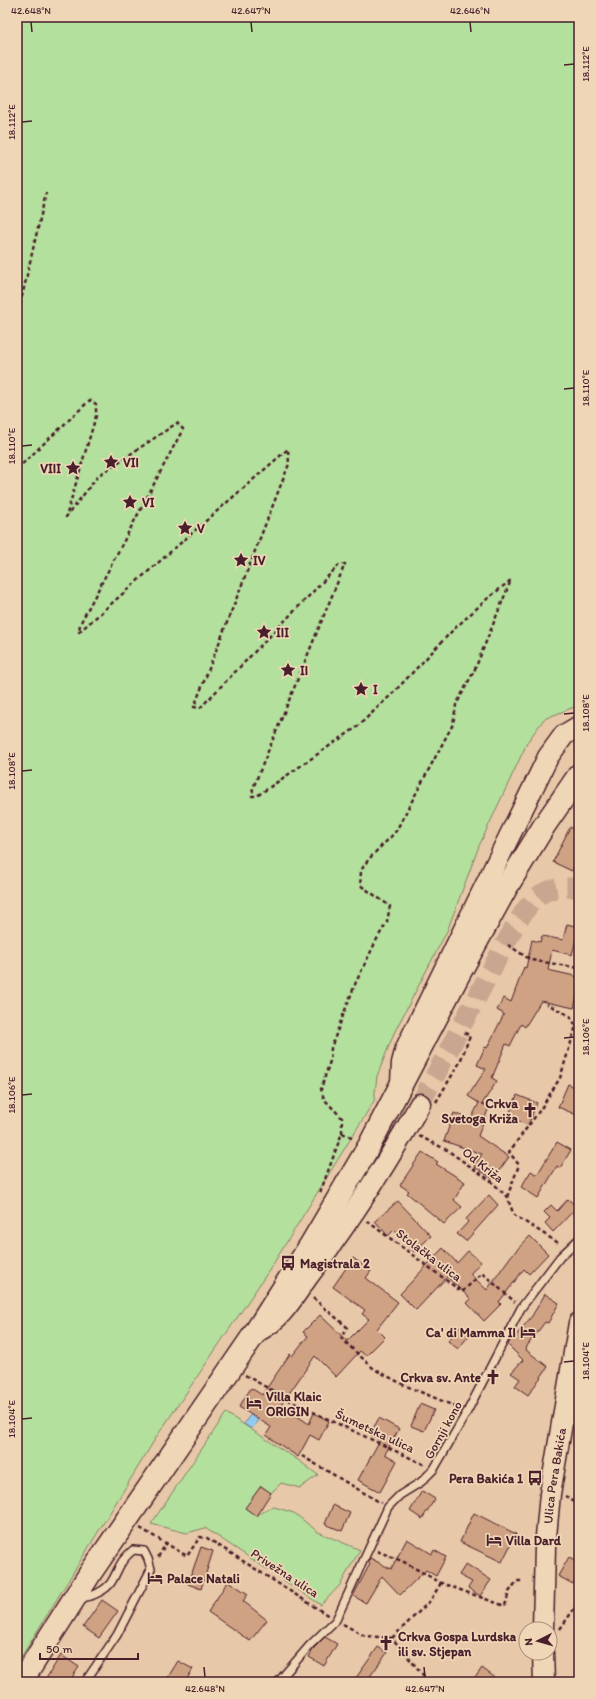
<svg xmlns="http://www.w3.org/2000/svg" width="596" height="1699" font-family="Itim,sans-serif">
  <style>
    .green { fill: #b4e09d; stroke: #7f8064 }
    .water { fill: #90cbf0; stroke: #7486a1 }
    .building { fill: #d0a284; stroke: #4a1f2b }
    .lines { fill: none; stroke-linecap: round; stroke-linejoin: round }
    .secondary-tunnel { stroke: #c8a68f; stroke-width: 20; stroke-dasharray: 20 10; stroke-linecap: butt }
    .service-casing { stroke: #4a1f2b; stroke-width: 10 }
    .secondary-casing { stroke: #4a1f2b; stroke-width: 23 }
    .primary-casing { stroke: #4a1f2b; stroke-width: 25 }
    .path { stroke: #4a1f2b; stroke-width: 2.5; stroke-dasharray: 4 3; stroke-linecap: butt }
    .service { stroke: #eed6b6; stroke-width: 7 }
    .secondary { stroke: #eed6b6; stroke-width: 20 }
    .primary { stroke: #eed6b6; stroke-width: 22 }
    .ticks { fill: none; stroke: #4a1f2b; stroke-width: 1.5 }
    .labels { text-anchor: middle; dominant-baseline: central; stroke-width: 3.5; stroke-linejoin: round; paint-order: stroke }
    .poi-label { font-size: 13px; font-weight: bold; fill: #4a1f2b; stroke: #eed6b6; text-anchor: start }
    .street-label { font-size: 13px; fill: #4a1f2b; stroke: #eed6b6 }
    .neatline { fill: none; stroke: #4a1f2b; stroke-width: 1.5 }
    .ticks-label { font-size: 10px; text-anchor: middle; fill: #4a1f2b }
  </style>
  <rect width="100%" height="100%" fill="#e7c8a8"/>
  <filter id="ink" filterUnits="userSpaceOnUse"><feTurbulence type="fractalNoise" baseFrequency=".025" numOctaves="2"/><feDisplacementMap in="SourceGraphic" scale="8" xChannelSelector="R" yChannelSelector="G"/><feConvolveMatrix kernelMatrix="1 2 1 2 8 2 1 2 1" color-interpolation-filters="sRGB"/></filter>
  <g filter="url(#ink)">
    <g class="green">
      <path d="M17,17H579V705L544,719L528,741L479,846L447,931L394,1033L377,1076L374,1101L270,1269L157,1436L17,1664Z"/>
      <path d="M226,1413L298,1460L318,1475L300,1488L281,1483L271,1493L261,1486L246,1508L256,1515L274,1507L294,1513L318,1532L360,1550L340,1585L321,1605L205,1528L187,1533L151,1524Z"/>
    </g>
    <path class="water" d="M250,1415L258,1420L252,1429L244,1424Z"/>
    <g class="building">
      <path d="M570,827L579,832V857L572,871L553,862Z"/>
      <path d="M567,924L579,927L572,955L552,950L548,970L579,977V988L574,1008L541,1001L525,1027L521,1024L510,1046L506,1044L492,1078L497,1081L482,1104L489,1107L478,1136L509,1157L493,1179L474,1166L482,1154L444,1141L454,1113L471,1119L479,1103L468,1096L486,1069L477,1065L485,1047L487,1048L504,1014L497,1010L504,998L511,1002L524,967L526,968L532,940L540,942L542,936L563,940Z"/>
      <path d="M568,1084L579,1089V1116L558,1107Z"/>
      <path d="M517,1095L537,1103L528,1125L508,1117Z"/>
      <path d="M557,1142L571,1150L560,1168L557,1166L538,1198L521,1187L531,1171L537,1175Z"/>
      <path d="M422,1152L438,1162L436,1164L465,1182L454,1200L462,1207L444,1224L407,1193L409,1191L400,1185Z"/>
      <path d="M489,1195L498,1205L466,1241L457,1234L468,1222L466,1219Z"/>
      <path d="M568,1199L577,1207L553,1232L545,1223L550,1218L544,1212L551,1205L557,1211Z"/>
      <path d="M398,1201L431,1236L414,1252L394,1230L388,1236L375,1221Z"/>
      <path d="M530,1236L548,1254L529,1274L524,1269L499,1302L501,1304L484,1321L467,1303L471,1299L447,1277L416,1310L400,1294L443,1248L457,1263L468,1251L481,1262L470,1274L487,1290L511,1256Z"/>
      <path d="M353,1258L371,1271L366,1278L398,1302L377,1329L385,1337L366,1356L360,1351L336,1377L315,1356L281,1405L309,1424L314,1413L329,1421L319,1440L310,1435L298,1457L266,1435L271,1427L239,1407L251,1388L262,1395L290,1354L292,1356L308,1336L303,1332L320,1315L347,1341L369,1319L362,1314L365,1310L333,1287Z"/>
      <path d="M545,1294L559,1303L548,1323L545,1322L527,1346L526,1350L548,1367L528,1395L515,1386L520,1379L511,1373L523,1360L508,1345L511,1338H514L532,1316Z"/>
      <path d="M461,1325L471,1333L458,1349L448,1341Z"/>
      <path d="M420,1404L434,1410L424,1431L411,1426Z"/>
      <path d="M379,1418L399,1429L385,1454L397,1461L380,1492L358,1480L380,1440L370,1434Z"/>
      <path d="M261,1486L271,1493L256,1516L245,1508Z"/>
      <path d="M422,1491L435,1499L422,1519L410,1511Z"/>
      <path d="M333,1505L350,1513L342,1531L325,1524Z"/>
      <path d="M474,1513L516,1534L502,1562L460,1542Z"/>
      <path d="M407,1539L432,1554L434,1550L446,1557L436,1576L426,1570L400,1595L382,1576L366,1603L353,1596L370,1564L368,1562L370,1558L391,1569Z"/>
      <path d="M201,1547L213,1551L201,1589L188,1584Z"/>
      <path d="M569,1557L579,1562V1572L573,1584L558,1576Z"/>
      <path d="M466,1564L491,1580L480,1596L468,1588L472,1582L459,1575Z"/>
      <path d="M228,1581L248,1594L243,1601L267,1620L250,1641L208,1612Z"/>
      <path d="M102,1600L118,1611L99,1638L83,1627Z"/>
      <path d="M325,1637L337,1644L324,1666L309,1657L314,1648Z"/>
      <path d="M378,1647L387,1653L366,1682H353Z"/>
      <path d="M61,1655L79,1667L69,1682H44Z"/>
      <path d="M178,1661L193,1669L185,1682H165Z"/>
      <path d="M482,1668L501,1682H472Z"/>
    </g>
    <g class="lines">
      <path class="secondary-tunnel" d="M420,1104L512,931C532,899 538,885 579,888"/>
      <g class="service-casing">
        <g id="service">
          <path d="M80,1597C89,1599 107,1590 112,1581C120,1567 119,1562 133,1550L144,1551L148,1559L151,1569L117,1635L85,1682"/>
          <path d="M278,1682L310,1645L336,1620L388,1507L400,1495L421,1482L434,1469L467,1412L521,1308L560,1257L579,1239"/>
        </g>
      </g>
      <g class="secondary-casing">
        <g id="secondary">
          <path d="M401,1083L402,1063L406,1048L548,757L564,735L579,726"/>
          <path d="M260,1330C281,1320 294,1296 307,1278C348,1223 387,1164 420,1104"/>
          <path id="s1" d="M543,1629L545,1547L550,1494L579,1323"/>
          <path d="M543,1653L544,1682"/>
        </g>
      </g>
      <g class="primary-casing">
        <path id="primary" d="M21,1682L91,1572L255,1333L310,1246L369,1146L459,974L506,888L544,826L579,775"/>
      </g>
      <g class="path">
        <path d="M17,318L46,193"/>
        <path d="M17,469L90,400L96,404V416L66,517L99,475L177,423L183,429L80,624L79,632L288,449L289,464L194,707L200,708L339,565L345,564L253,788L252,796H257L357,727L393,693L453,630L487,599L511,580L475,669L456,705L453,724L396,831C386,843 369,856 362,869C360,873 361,880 360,885L390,906L387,922L378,937L356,982L342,1018L331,1048L330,1061L321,1089L324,1099L342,1118V1133L320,1193"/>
        <path d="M508,945L531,960L579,968"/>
        <path d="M436,1102L460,1062L470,1036L462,1031"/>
        <path d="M342,1133L354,1138"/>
        <path d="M419,1136L447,1150L491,1181L507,1197L514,1215L560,1244"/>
        <path d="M507,1197L519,1165L509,1152L540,1110L560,1078L576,1026L570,1016L547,1004"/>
        <path d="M367,1221L462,1292L482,1273L515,1302"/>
        <path d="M313,1298L347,1327L341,1338L374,1369L404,1385L459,1408"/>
        <path d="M245,1375L292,1402L425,1465"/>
        <path d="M302,1456L381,1503"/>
        <path d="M565,1496L579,1503"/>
        <path d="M140,1528L187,1556L200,1537L207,1538L329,1616"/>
        <path d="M377,1551L404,1562L441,1583L505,1606L509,1592L517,1581H524"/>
        <path d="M158,1557L167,1542"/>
        <path d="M343,1624L365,1636L392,1638L429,1682"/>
        <path d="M560,1629L579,1602"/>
        <path d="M392,1638L430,1601L441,1583"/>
      </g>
      <use href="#service" class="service"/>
      <use href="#secondary" class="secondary"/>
      <use href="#primary" class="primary"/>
    </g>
  </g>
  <path class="ticks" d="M31,22L32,32M251,22L252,32M470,22L471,32M564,65L574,64M22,122L32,121M564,389L574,388M22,446L32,445M564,714L574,713M22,771L32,770M564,1038L574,1037M22,1095L32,1094M564,1362L574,1361M22,1419L32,1418M204,1667L205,1677M424,1667L425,1677"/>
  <defs>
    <g id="sight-bare" transform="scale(1.2)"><path d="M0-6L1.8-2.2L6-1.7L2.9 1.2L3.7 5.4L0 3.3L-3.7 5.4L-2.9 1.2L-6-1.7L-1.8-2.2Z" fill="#4a1f2b" stroke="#eed6b6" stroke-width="2.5" paint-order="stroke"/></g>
    <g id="church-bare" transform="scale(1.2)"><path d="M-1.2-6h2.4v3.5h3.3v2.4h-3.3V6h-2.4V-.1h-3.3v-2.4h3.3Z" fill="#4a1f2b" stroke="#eed6b6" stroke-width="2.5" paint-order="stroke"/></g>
    <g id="bus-bare" transform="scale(1.2)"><path d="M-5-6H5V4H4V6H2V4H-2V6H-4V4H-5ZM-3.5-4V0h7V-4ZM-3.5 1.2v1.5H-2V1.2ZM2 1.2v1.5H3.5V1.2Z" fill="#4a1f2b" stroke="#eed6b6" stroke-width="2.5" paint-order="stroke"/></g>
    <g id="hotel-bare" transform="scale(1.2)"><path d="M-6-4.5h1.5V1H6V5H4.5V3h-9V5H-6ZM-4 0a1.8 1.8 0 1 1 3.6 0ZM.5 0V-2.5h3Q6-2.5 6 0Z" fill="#4a1f2b" stroke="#eed6b6" stroke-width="2.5" paint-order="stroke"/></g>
  </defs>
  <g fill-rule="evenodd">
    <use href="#sight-bare" x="111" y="462"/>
    <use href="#sight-bare" x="73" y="468"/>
    <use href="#sight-bare" x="130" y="502"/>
    <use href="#sight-bare" x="185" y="528"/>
    <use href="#sight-bare" x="241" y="560"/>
    <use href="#sight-bare" x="264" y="632"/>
    <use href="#sight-bare" x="288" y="670"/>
    <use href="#sight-bare" x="361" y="689"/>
    <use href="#church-bare" x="530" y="1110"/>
    <use href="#bus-bare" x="288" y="1263"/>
    <use href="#hotel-bare" x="528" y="1332"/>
    <use href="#church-bare" x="493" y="1377"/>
    <use href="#hotel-bare" x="254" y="1403"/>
    <use href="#bus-bare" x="535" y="1478"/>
    <use href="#hotel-bare" x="494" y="1540"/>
    <use href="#hotel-bare" x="155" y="1578"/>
    <use href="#church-bare" x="386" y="1643"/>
  </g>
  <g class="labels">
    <g class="poi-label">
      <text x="123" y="462">VII</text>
      <text x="61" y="468" text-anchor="end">VIII</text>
      <text x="142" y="502">VI</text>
      <text x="197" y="528">V</text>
      <text x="253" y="560">IV</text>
      <text x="276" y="632">III</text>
      <text x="300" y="670">II</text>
      <text x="373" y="689">I</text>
      <text x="518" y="1103" text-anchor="end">Crkva<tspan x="518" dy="15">Svetoga Križa</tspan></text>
      <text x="300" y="1263">Magistrala 2</text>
      <text x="516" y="1332" text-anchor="end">Ca' di Mamma II</text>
      <text x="481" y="1377" text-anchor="end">Crkva sv. Ante</text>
      <text x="266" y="1396">Villa Klaic<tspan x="266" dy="15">ORIGIN</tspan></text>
      <text x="523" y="1478" text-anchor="end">Pera Bakića 1</text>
      <text x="506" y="1540">Villa Dard</text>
      <text x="167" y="1578">Palace Natali</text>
      <text x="398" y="1636">Crkva Gospa Lurdska<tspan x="398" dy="15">ili sv. Stjepan</tspan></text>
    </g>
    <g class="street-label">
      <text transform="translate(483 1165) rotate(38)">Od Križa</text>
      <text transform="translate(429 1255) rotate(37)">Stolačka ulica</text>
      <text transform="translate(443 1430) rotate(-61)">Gornji kono</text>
      <text transform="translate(375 1431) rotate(25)">Šumetska ulica</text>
      <text stroke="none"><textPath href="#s1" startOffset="154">Ulica Pera Bakića</textPath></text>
      <text transform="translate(285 1573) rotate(33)">Privežna ulica</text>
    </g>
  </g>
  <rect width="596" height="1699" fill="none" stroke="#eed6b6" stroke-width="44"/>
  <g transform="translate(538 1641) rotate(264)"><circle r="19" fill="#eed6b6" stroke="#ac8d7e"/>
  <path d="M0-3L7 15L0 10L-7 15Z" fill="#4a1f2b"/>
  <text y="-6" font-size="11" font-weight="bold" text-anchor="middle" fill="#4a1f2b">N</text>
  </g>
  <path d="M40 1653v6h98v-6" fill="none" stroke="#4a1f2b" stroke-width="2"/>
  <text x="46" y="1653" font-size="12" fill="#4a1f2b" stroke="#eed6b6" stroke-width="3" paint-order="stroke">50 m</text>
  <rect x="22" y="22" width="552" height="1655" class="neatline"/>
  <g class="ticks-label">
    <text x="31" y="14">42.648°N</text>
    <text x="251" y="14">42.647°N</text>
    <text x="470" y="14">42.646°N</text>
    <text transform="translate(585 64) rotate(-90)" y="4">18.112°E</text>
    <text transform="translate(11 122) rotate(-90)" y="4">18.112°E</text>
    <text transform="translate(585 388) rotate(-90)" y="4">18.110°E</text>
    <text transform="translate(11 446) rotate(-90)" y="4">18.110°E</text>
    <text transform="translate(585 713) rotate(-90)" y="4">18.108°E</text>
    <text transform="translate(11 771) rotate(-90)" y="4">18.108°E</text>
    <text transform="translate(585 1037) rotate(-90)" y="4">18.106°E</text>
    <text transform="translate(11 1095) rotate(-90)" y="4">18.106°E</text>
    <text transform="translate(585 1361) rotate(-90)" y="4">18.104°E</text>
    <text transform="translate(11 1419) rotate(-90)" y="4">18.104°E</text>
    <text x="205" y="1692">42.648°N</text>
    <text x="425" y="1692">42.647°N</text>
  </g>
</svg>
